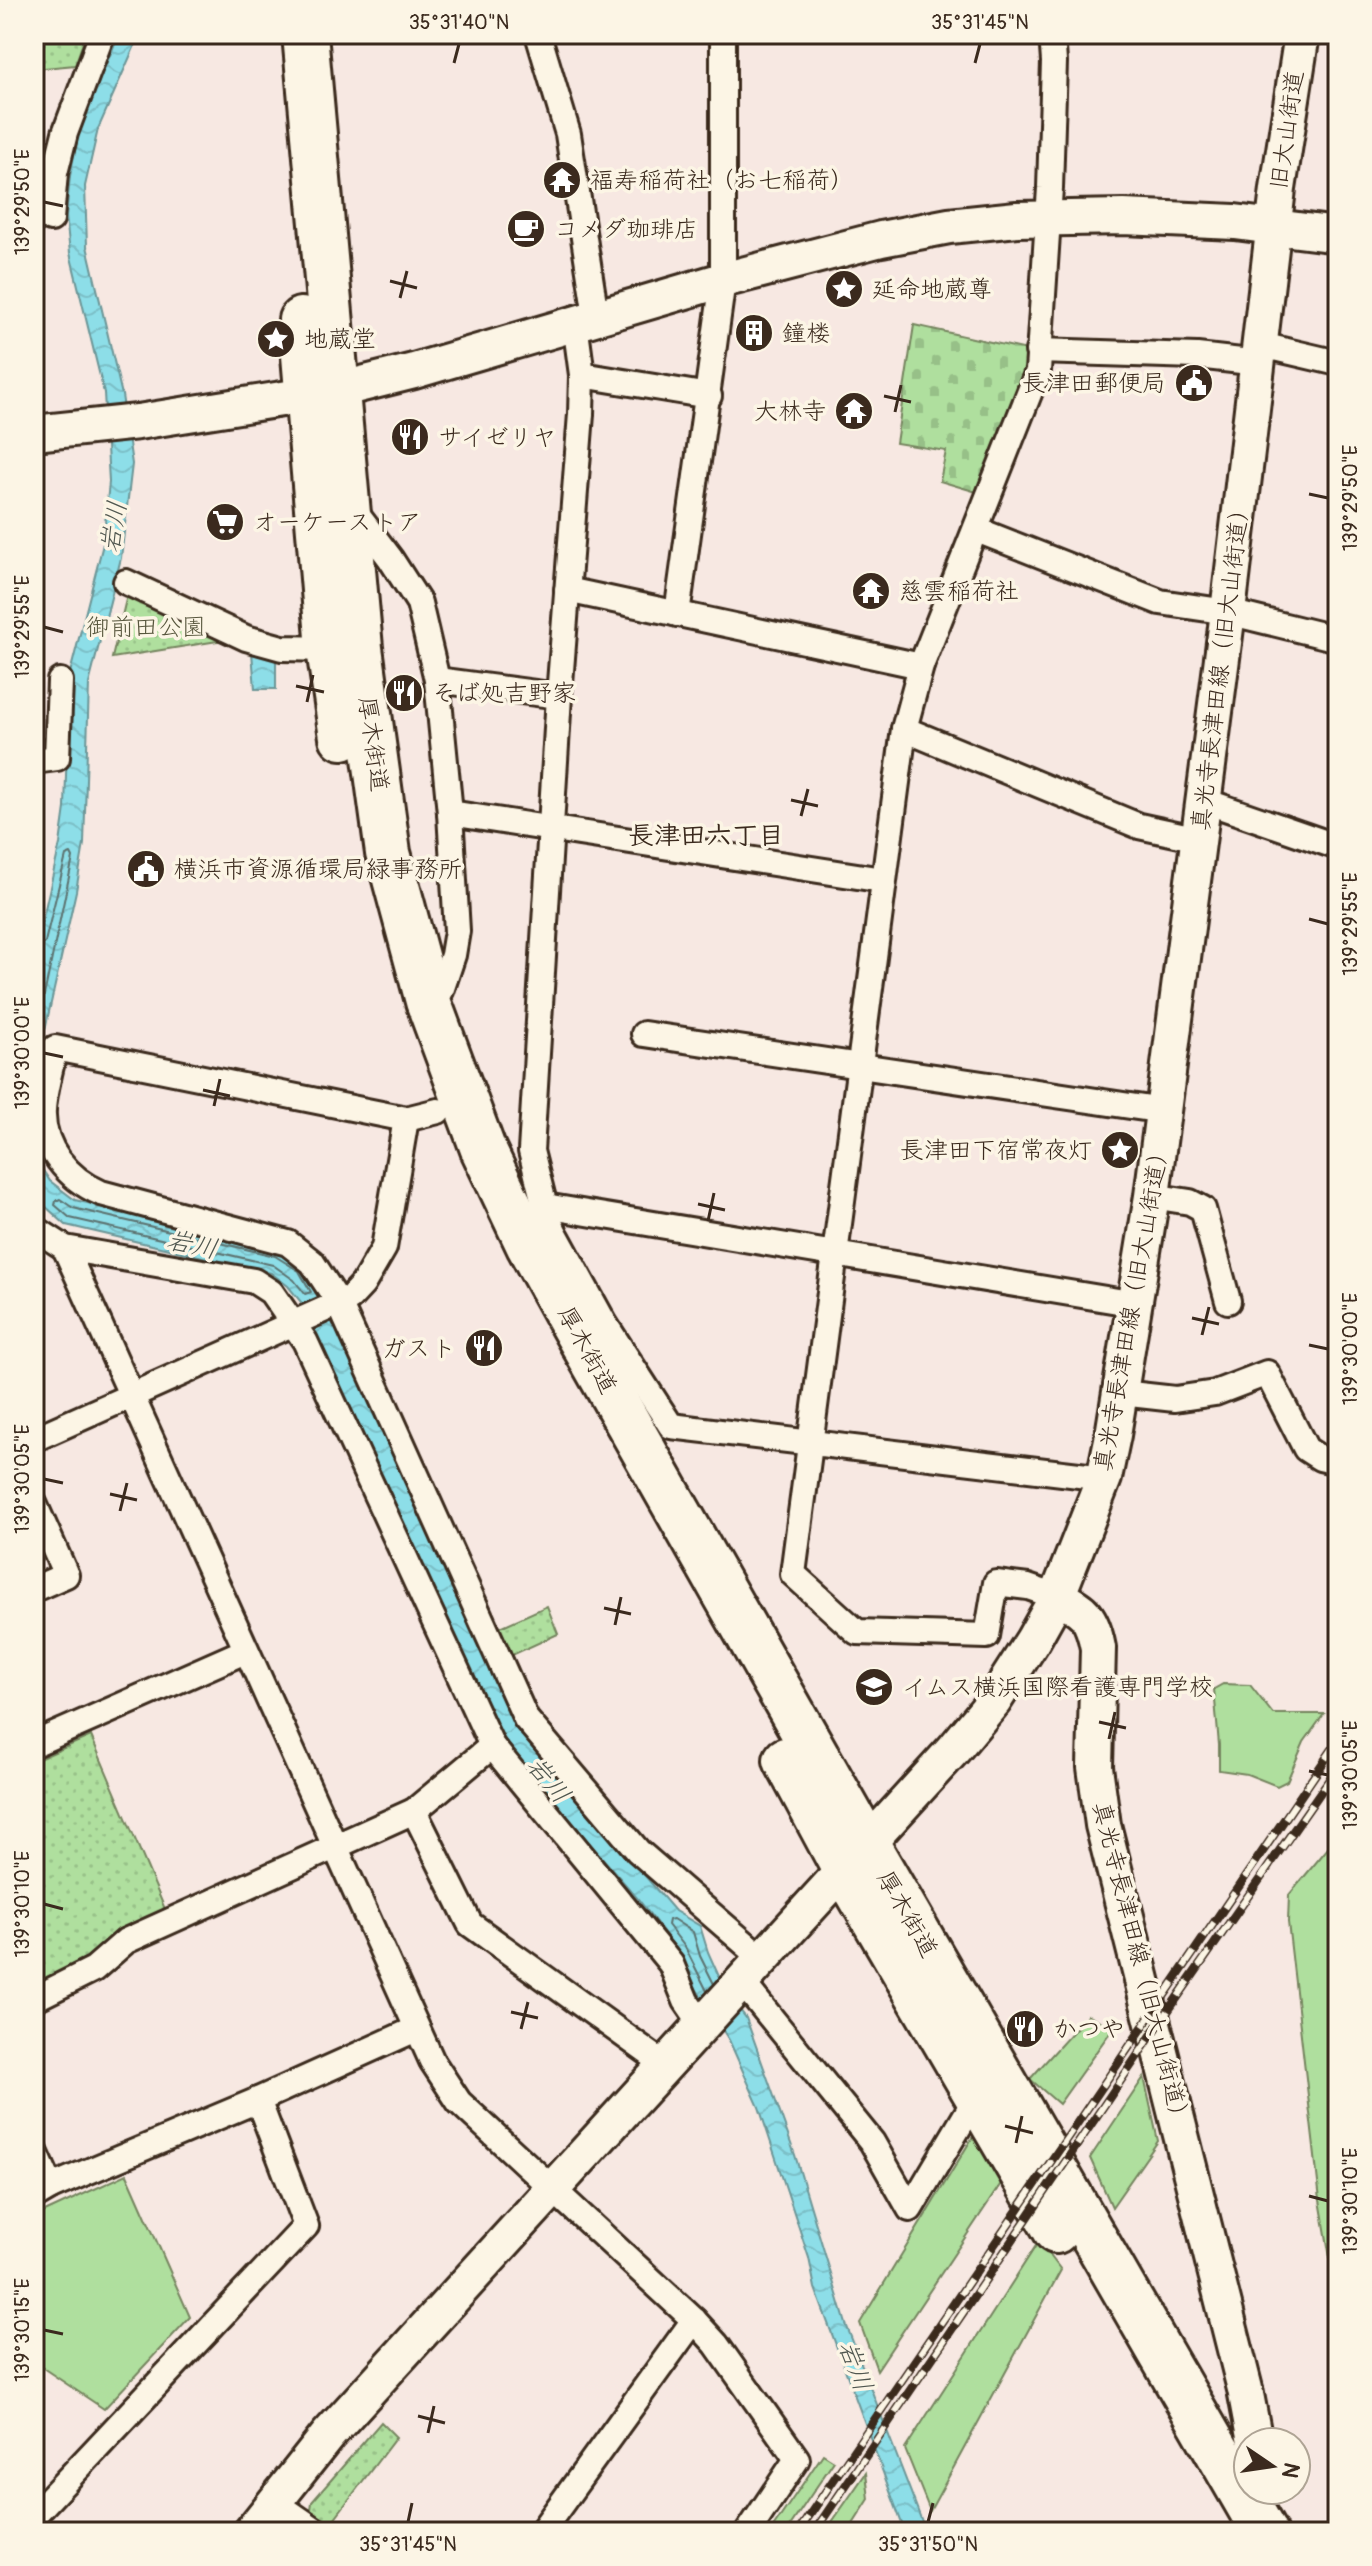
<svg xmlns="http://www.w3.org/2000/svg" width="1372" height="2566" font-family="Pangolin,'Klee One',sans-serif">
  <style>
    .green { fill: #afdf9e; stroke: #75845e; stroke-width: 2 }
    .cemetery { fill: url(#cemetery-stones); stroke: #75845e; stroke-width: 2 }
    .park { fill: url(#park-dots); stroke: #75845e; stroke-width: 2 }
    .water { fill: url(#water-waves); stroke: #6c9697; stroke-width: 2 }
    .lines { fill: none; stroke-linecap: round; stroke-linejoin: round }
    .shore { stroke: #5c726f; stroke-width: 2 }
    .street-casing { stroke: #3b2a1e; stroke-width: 30 }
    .secondary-casing { stroke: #3b2a1e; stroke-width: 40 }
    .highway-casing { stroke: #3b2a1e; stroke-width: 50 }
    .street { stroke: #fcf5e5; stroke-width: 24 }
    .secondary { stroke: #fcf5e5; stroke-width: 34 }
    .highway { stroke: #fcf5e5; stroke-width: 44 }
    .rail-casing { stroke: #3b2a1e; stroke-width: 9 }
    .rail { stroke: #fcf5e5; stroke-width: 6; stroke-dasharray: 18; stroke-linecap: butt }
    .ticks { fill: none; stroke: #3b2a1e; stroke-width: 3 }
    .labels { text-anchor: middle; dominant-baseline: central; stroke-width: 7; stroke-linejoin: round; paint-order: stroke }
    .street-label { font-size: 24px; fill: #3b2a1e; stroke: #fcf5e5 }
    .poi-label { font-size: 24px; fill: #3b2a1e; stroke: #fcf5e5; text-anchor: start }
    .park-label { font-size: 24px; fill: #58573e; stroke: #fcf5e5 }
    .water-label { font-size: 26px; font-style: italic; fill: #505750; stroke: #fcf5e5 }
    .neighbourhood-label { font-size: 26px; font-weight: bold; fill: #3b2a1e; stroke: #fcf5e5 }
    .neatline { fill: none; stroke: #3b2a1e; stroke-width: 3 }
    .ticks-label { font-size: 20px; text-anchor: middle; fill: #3b2a1e }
  </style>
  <defs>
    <pattern id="cemetery-stones" width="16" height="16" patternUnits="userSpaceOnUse" patternTransform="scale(2)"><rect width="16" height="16" fill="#afdf9e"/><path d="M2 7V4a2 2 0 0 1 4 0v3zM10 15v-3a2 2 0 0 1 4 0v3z" fill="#97c088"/></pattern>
    <pattern id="park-dots" width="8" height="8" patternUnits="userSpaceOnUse" patternTransform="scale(2)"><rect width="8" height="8" fill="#afdf9e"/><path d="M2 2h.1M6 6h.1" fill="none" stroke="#97c088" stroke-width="1.8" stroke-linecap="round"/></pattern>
    <pattern id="water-waves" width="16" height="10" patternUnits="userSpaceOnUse" patternTransform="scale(2)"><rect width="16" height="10" fill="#8ddee8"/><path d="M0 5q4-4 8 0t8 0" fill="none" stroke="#7bbfc7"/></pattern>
  </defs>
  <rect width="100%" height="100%" fill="#f7e8e2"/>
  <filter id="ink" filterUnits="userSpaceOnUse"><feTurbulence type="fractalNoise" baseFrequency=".0125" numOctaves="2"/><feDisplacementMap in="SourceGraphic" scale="16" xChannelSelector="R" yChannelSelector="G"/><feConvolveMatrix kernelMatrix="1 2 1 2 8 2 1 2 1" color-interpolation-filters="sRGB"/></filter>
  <g filter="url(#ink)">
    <g class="green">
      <path d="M1223,1684L1250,1685L1273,1714H1324L1304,1742L1287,1781L1277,1786L1247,1774L1219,1770V1745L1214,1689Z"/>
      <path d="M1338,1836V2304L1320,2200L1288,1922L1289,1895Z"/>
      <path d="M1088,2015L1113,2028L1059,2104L1030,2079Z"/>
      <path d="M1144,2077L1158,2141L1112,2207L1090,2158Z"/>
      <path d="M977,2130L1006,2176L877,2370L860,2323Z"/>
      <path d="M127,2174L190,2317L104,2409L34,2362V2217Z"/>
      <path d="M1039,2241L1061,2270L930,2511L905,2449Z"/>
      <path d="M823,2454L834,2461L786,2532H770Z"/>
      <path d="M866,2473L869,2499L848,2532H825Z"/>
    </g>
    <path class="cemetery" d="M914,325L1027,350L1028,369L980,493L940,481L946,451L896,443Z"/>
    <g class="park">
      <path d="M34,34H86L75,65L34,69Z"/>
      <path d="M128,591L230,639L112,658Z"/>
      <path d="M547,1606L558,1634L510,1656L496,1629Z"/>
      <path d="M91,1736L168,1916L34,1993V1761Z"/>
      <path d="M381,2422L396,2437L328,2527L310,2517L312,2502Z"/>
    </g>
    <g class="water">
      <path d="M119,34H140L98,129L85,186L87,246L122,395L132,464L121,558L89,684L84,844L76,891L34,1079V956L60,844L65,808L69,677L103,544L109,482L104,393L70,253L66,216L70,176L80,125Z"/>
      <path d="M252,652L276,654V689H255Z"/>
      <path d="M34,1157L50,1181L75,1200L279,1248L305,1265L320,1288L400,1465L470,1629L520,1730L675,1911L700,1926L708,1952L725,1990L746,2018L795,2155L846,2324L926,2532H905L815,2288L809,2258L759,2107L729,2040L690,1979L678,1951L638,1899L534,1779L505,1740L486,1706L301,1302L288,1286L271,1273L66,1225L34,1196Z"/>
    </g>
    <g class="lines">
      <g class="shore">
        <path d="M34,948L41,947L45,942L66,856L71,854L73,858L34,1043"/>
        <path d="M60,1199L73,1208L275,1256L299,1271L311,1292L305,1294L294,1280L273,1265L70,1218L55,1205L56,1201Z"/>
        <path d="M707,1991L685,1947L668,1925L669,1920L673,1919L693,1932L700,1956L714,1984"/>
      </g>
      <g class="street-casing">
        <g id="street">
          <path d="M538,34L568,134L596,316"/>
          <path d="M1052,34L1054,62L1050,188L1038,371L921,666L904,729L793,1574L857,1632L987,1636L996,1583L1028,1587L1057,1597"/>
          <path d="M51,219L55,173L65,133L102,34"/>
          <path d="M575,323L582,375L581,414L559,696L531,1151L548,1219L556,1235L605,1324L671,1426L1104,1478"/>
          <path d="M1261,345L1338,363"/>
          <path d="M1038,351L1197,356L1259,363"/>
          <path d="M582,375L709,396"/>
          <path d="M352,508L390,558L419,603L437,680L450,813L457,931L453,955L441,991L428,1001"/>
          <path d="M977,530L1160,602L1228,612L1338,639"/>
          <path d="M126,582L246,638L282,648L329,649"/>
          <path d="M567,590L921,666"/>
          <path d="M677,614L723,280V34"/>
          <path d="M437,680L559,696"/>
          <path d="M904,729L1139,826L1199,839"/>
          <path d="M34,761L57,758L60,681"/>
          <path d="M1205,801L1338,847"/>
          <path d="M450,813L883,880"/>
          <path d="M644,1034L1164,1111"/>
          <path d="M438,1111L406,1119L55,1048C51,1068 44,1090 43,1110C41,1147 68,1179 101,1193L288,1243L312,1262L339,1303L526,1719L638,1851L763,1959"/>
          <path d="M1152,1196L1190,1202L1203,1209L1228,1301"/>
          <path d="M545,1206L1136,1304"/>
          <path d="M34,1228L65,1248L254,1281L271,1292L305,1341L492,1746L671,1964L686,2001L703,2026"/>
          <path d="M65,1248L432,2061L459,2102L694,2320L716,2344L797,2459L748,2532"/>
          <path d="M1121,1393L1175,1399L1215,1393L1267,1373L1306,1449L1320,1458L1338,1462"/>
          <path d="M34,1439L350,1298L363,1284L384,1248L406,1119"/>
          <path d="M34,1503L66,1575L34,1589"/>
          <path d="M34,1744L245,1651"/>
          <path d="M414,1811L470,1924L667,2066"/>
          <path d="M742,1982L872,2142L910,2209L976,2098"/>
          <path d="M34,1999L94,1969L126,1941L414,1811L492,1746"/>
          <path d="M34,2149L51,2187"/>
          <path d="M34,2197L51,2187L258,2100L416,2029"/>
          <path d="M273,2501L318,2532"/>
          <path d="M34,2515L306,2226L258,2100"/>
          <path d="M541,2532L694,2320"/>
        </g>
      </g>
      <g class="secondary-casing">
        <g id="secondary">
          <path d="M34,433L138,422L338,390L414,371L723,280L881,239L949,226L1017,219L1124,217L1235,222L1338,235"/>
          <path d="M1057,1597C1085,1609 1092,1617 1098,1648L1095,1767L1103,1825L1245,2389L1255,2442"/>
          <path d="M251,2532L328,2435L954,1749L994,1701L1033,1640L1057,1597L1104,1478L1113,1435L1152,1196L1228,612L1278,189L1302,34"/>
        </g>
      </g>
      <g class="highway-casing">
        <g id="highway">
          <path d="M305,34L360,648L388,853L428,1001L483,1149L529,1246L573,1326L868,1846L1264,2532"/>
          <path d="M301,320L329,649L342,737"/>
          <path d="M786,1760L845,1870L1056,2231"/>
        </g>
      </g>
      <use href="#street" class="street"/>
      <use href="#secondary" class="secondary"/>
      <use href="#highway" class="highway"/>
      <g class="rail-casing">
        <g id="rail">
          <path d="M798,2532L1338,1741"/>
          <path d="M814,2532L1170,2008L1338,1767"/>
        </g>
      </g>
      <use href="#rail" class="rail"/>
    </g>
  </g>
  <path class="ticks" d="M454,63L459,44M975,63L980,44M44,202L63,206M390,281L417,288M400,298L407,271M884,396L911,402M895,412L901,385M1309,494L1328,498M44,627L63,632M296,686L324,692M307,702L313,675M791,800L818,806M801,816L808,789M1309,919L1328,924M44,1053L63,1057M203,1090L230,1096M214,1106L220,1079M698,1204L725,1210M708,1221L714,1193M1192,1318L1219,1324M1202,1335L1209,1307M1309,1345L1328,1349M44,1479L63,1483M110,1494L137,1500M120,1511L127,1483M604,1608L631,1614M615,1625L621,1597M1099,1722L1126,1728M1109,1739L1115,1712M1309,1771L1328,1775M44,1904L63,1909M511,2012L538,2018M521,2029L528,2002M1005,2126L1033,2133M1016,2143L1022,2116M1309,2196L1328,2201M44,2330L63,2334M418,2416L445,2423M428,2433L434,2406M408,2522L412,2503M928,2522L933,2503"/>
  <defs>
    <g id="temple-disc" transform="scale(2)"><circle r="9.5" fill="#3b2a1e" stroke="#fcf5e5"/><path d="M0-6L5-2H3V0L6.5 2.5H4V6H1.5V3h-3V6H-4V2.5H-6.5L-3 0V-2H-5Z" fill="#fff"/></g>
    <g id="cafe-disc" transform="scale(2)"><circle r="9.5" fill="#3b2a1e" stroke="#fcf5e5"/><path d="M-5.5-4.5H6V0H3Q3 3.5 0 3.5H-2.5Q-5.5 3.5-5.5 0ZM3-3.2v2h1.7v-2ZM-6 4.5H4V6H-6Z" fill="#fff"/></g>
    <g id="sight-disc" transform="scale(2)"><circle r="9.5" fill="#3b2a1e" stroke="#fcf5e5"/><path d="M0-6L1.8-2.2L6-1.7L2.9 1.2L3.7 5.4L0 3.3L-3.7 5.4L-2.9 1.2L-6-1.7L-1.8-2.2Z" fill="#fff"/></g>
    <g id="building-disc" transform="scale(2)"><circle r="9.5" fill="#3b2a1e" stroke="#fcf5e5"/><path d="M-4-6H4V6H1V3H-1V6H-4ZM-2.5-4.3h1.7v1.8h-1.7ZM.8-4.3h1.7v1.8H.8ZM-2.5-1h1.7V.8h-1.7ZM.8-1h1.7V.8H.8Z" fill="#fff"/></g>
    <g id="civic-disc" transform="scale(2)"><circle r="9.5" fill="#3b2a1e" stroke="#fcf5e5"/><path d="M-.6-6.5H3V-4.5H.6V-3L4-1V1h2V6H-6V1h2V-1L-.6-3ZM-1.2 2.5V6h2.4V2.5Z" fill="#fff"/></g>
    <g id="restaurant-disc" transform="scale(2)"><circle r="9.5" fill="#3b2a1e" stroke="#fcf5e5"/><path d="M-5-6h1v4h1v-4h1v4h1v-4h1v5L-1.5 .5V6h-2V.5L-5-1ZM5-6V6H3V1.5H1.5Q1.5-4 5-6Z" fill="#fff"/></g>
    <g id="supermarket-disc" transform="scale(2)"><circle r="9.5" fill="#3b2a1e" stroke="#fcf5e5"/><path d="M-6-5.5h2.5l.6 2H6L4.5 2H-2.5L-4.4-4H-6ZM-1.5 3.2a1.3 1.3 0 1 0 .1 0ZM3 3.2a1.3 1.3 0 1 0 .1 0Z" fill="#fff"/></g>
    <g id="university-disc" transform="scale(2)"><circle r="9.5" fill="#3b2a1e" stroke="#fcf5e5"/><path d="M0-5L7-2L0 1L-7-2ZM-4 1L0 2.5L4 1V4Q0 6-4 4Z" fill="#fff"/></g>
  </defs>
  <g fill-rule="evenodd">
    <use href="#temple-disc" x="562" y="180"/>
    <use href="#cafe-disc" x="526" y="229"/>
    <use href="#sight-disc" x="844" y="289"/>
    <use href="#building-disc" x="754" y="333"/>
    <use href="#sight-disc" x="276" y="339"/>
    <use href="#civic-disc" x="1194" y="383"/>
    <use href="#temple-disc" x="854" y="411"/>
    <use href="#restaurant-disc" x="410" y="437"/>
    <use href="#supermarket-disc" x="225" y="522"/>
    <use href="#temple-disc" x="871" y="591"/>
    <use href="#restaurant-disc" x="404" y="693"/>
    <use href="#civic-disc" x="146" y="869"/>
    <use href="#sight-disc" x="1120" y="1150"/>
    <use href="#restaurant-disc" x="484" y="1348"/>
    <use href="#university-disc" x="874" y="1687"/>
    <use href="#restaurant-disc" x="1025" y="2029"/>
  </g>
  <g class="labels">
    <g class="street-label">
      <text transform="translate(1287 130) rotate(-82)">旧大山街道</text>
      <text transform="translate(1221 664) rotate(-83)">真光寺長津田線（旧大山街道）</text>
      <text transform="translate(373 744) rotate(82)">厚木街道</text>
      <text transform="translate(1132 1306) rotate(-80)">真光寺長津田線（旧大山街道）</text>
      <text transform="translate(587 1350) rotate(61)">厚木街道</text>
      <text transform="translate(907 1914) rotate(60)">厚木街道</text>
      <text transform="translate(1141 1965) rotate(76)">真光寺長津田線（旧大山街道）</text>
    </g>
    <g class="poi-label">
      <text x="590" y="180">福寿稲荷社（お七稲荷）</text>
      <text x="554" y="229">コメダ珈琲店</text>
      <text x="872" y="289">延命地蔵尊</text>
      <text x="782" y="333">鐘楼</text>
      <text x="304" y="339">地蔵堂</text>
      <text x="1166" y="383" text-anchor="end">長津田郵便局</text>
      <text x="826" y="411" text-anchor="end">大林寺</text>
      <text x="438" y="437">サイゼリヤ</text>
      <text x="253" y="522">オーケーストア</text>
      <text x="899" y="591">慈雲稲荷社</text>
      <text x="432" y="693">そば処吉野家</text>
      <text x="174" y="869">横浜市資源循環局緑事務所</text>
      <text x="1092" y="1150" text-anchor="end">長津田下宿常夜灯</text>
      <text x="456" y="1348" text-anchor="end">ガスト</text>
      <text x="902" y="1687">イムス横浜国際看護専門学校</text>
      <text x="1053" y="2029">かつや</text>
    </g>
    <g class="park-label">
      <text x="146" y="627">御前田公園</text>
    </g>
    <g class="water-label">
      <text transform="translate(114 527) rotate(-81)">岩川</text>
      <text transform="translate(192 1245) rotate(12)">岩川</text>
      <text transform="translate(548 1780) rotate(50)">岩川</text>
      <text transform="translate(855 2366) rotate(70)">岩川</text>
    </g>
    <g class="neighbourhood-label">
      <text x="706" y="836">長津田六丁目</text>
    </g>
  </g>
  <rect width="1372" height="2566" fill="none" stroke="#fcf5e5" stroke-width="88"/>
  <g transform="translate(1272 2466) rotate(103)"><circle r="38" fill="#fcf5e5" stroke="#afa495" stroke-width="2"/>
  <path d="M0-6L14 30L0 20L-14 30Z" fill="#3b2a1e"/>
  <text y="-12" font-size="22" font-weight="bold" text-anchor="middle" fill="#3b2a1e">N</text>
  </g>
  <rect x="44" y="44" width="1284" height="2478" class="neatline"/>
  <g class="ticks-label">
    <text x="459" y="29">35°31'40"N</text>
    <text x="980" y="29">35°31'45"N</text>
    <text transform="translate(22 202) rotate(-90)" y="7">139°29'50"E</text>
    <text transform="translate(1350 498) rotate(-90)" y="7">139°29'50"E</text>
    <text transform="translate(22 627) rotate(-90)" y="7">139°29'55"E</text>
    <text transform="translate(1350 924) rotate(-90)" y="7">139°29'55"E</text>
    <text transform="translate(22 1053) rotate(-90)" y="7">139°30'00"E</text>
    <text transform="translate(1350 1349) rotate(-90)" y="7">139°30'00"E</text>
    <text transform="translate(22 1479) rotate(-90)" y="7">139°30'05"E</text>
    <text transform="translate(1350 1775) rotate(-90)" y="7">139°30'05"E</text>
    <text transform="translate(22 1904) rotate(-90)" y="7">139°30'10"E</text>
    <text transform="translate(1350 2201) rotate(-90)" y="7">139°30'10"E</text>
    <text transform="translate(22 2330) rotate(-90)" y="7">139°30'15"E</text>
    <text x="408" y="2551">35°31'45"N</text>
    <text x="928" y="2551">35°31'50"N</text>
  </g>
</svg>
